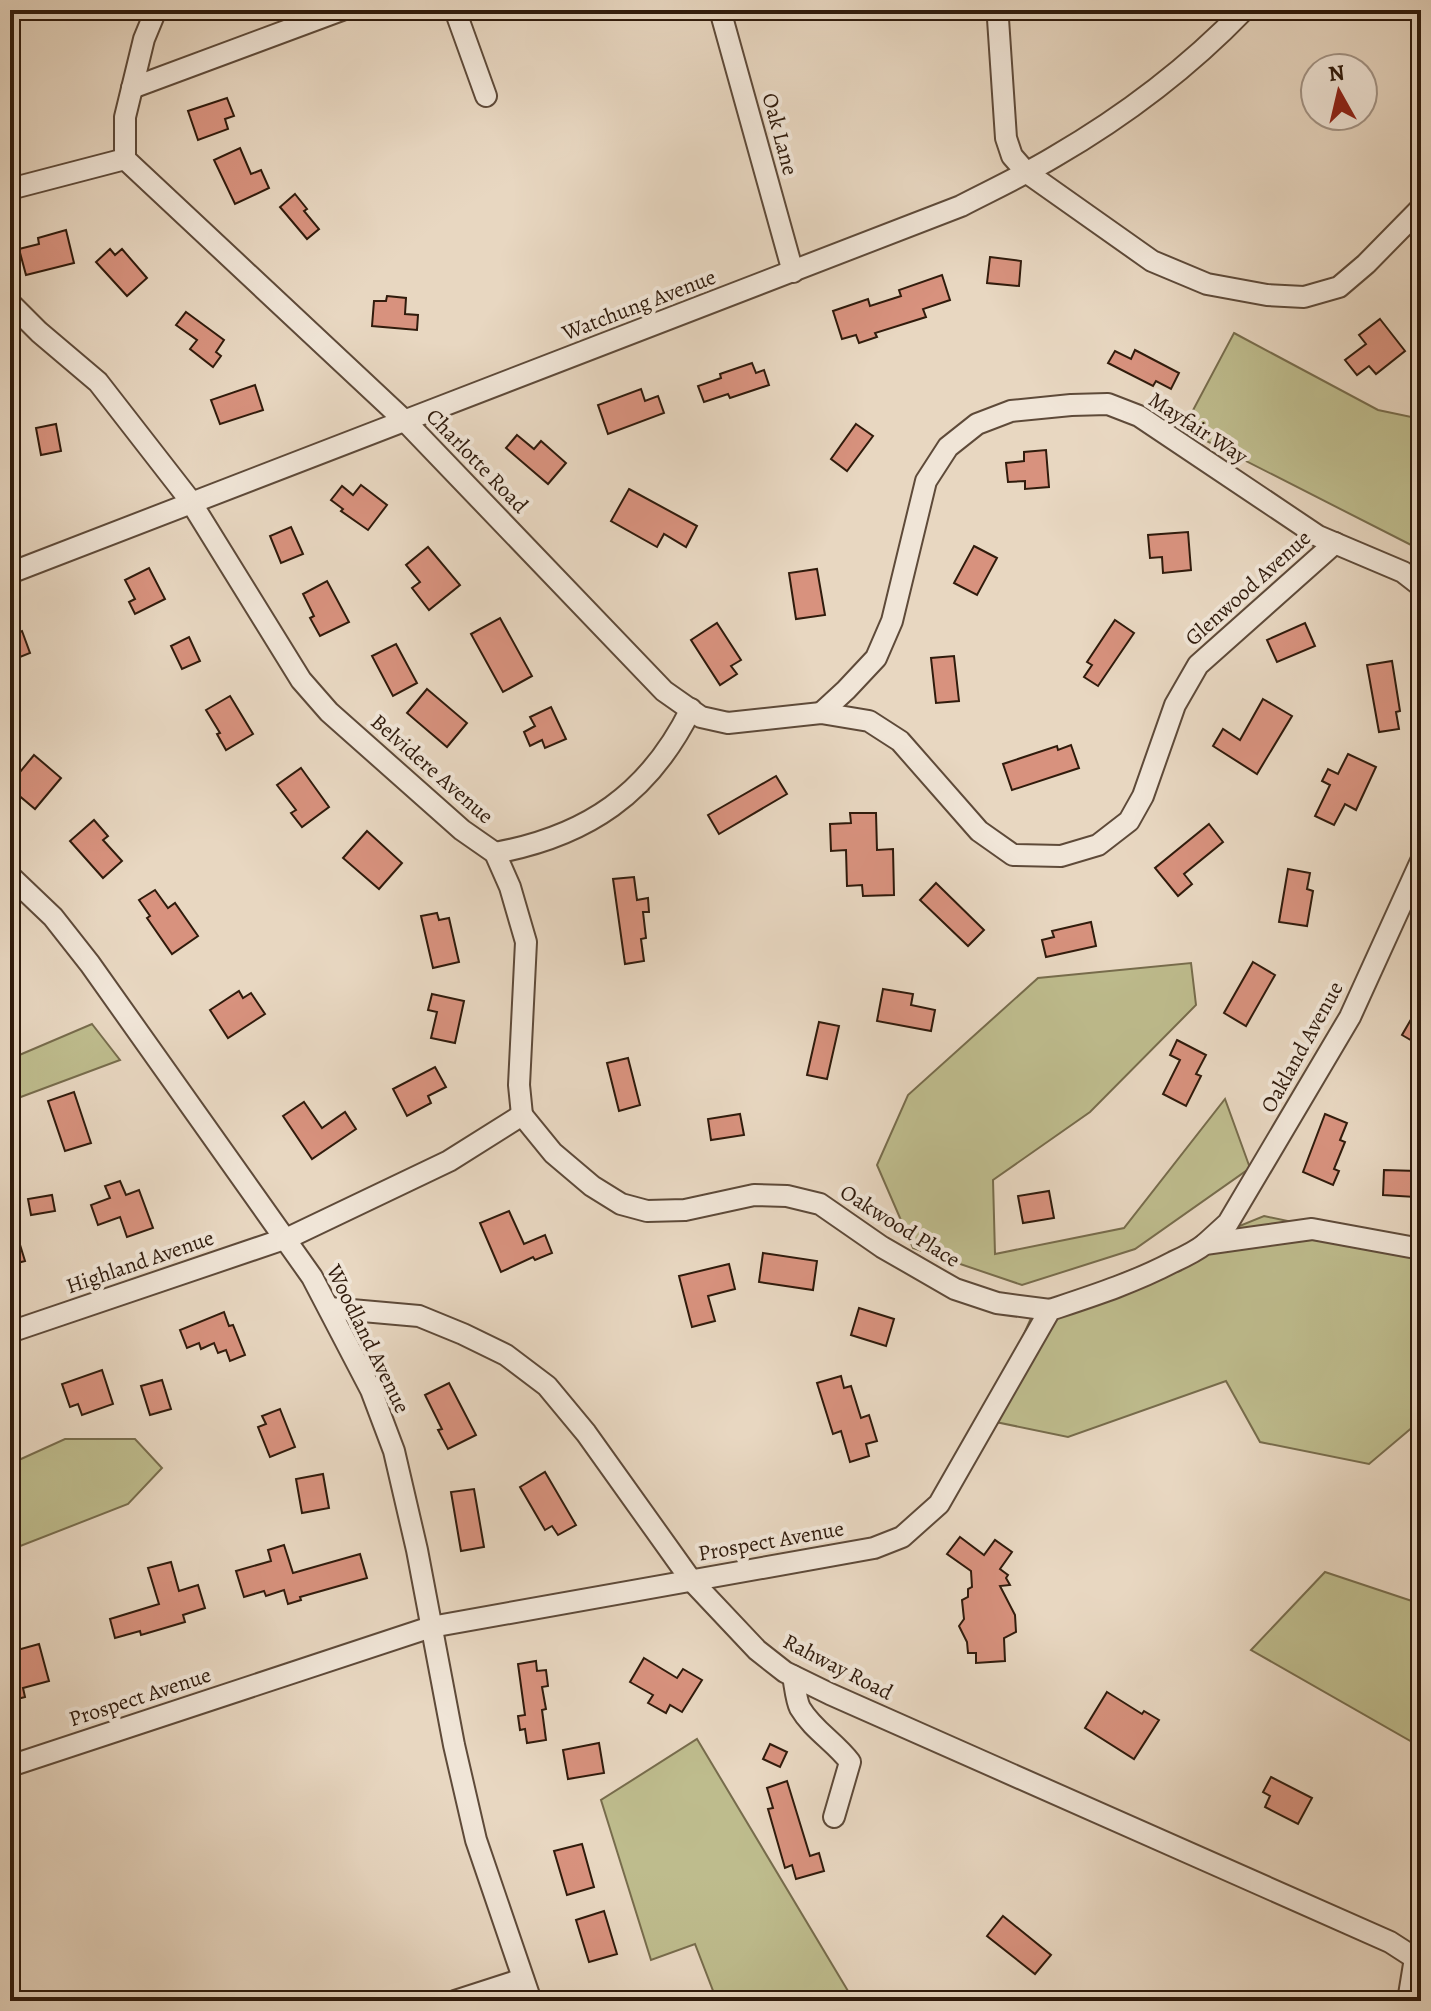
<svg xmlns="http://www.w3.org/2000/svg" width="1431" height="2011" font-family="Alegreya,serif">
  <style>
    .green { fill: #bebc8d; stroke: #776c4c; stroke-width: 2 }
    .building { fill: #d8927e; stroke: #301b0c; stroke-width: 2 }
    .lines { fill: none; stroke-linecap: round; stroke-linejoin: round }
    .minor-casing { stroke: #5e4a39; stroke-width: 24 }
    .minor { stroke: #f0e5d7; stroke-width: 20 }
    .labels { text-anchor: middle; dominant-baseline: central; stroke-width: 8; stroke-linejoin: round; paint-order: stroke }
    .street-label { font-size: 22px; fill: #301b0c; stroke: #f0e5d7 }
  </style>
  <rect width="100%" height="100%" fill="#e8d7c1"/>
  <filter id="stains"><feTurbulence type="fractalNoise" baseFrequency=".0025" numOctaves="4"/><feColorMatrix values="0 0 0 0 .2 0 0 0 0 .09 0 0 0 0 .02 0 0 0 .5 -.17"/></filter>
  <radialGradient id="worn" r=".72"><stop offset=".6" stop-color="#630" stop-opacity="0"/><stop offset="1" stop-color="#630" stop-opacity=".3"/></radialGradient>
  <g class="green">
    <path d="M1234,333L1378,410L1421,419V550L1183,429Z"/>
    <path d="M1191,963L1196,1005L1090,1112L993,1180L995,1254L1124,1228L1225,1099L1250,1168L1135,1249L1022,1285L913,1248L877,1165L908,1095L1038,978Z"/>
    <path d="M92,1024L120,1060L10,1101V1059Z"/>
    <path d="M1264,1216L1421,1249V1420L1369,1464L1260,1442L1226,1381L1068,1437L986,1420L1035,1309Z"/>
    <path d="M65,1439H135L162,1468L128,1504L10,1550V1464Z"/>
    <path d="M1325,1572L1421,1604V1747L1251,1650Z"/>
    <path d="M697,1739L854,2001H717L695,1944L651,1960L601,1800Z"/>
  </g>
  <g class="building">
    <path d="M227,98L234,116L225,119L228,129L198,140L188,111Z"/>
    <path d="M240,148L251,174L261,170L269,188L235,204L214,160Z"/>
    <path d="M295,194L307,209L304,211L319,229L307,239L280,207Z"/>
    <path d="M66,230L74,263L26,275L19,249L39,244L38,238Z"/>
    <path d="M110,249L115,255L122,249L147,278L127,296L96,262Z"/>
    <path d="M990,257L1021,261L1019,286L987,283Z"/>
    <path d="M942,275L950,300L923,309L926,317L875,333L877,337L859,343L856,335L842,339L833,311L868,299L870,306L901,296L899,290Z"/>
    <path d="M387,296L406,298L405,314L418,315L417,330L372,326L374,301H386Z"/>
    <path d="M186,312L224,340L216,352L221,356L213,367L190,349L197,340L176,325Z"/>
    <path d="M1380,319L1405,351L1376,374L1369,366L1357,375L1345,360L1366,344L1359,335Z"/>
    <path d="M1135,350L1179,373L1171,389L1156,381L1153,386L1108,363L1115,351L1131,359Z"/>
    <path d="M752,363L756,373L764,370L769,385L730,398L728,394L704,402L698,386L721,378L720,374Z"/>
    <path d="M255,385L263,410L220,424L211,400Z"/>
    <path d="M641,389L645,401L658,396L664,413L608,434L598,405Z"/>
    <path d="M56,424L61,451L41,455L36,428Z"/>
    <path d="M856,424L873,436L847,471L831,459Z"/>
    <path d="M517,435L534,449L541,441L566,463L548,484L506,448Z"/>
    <path d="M1046,450L1049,487L1025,489V481L1008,482L1006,463L1024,461V452Z"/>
    <path d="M361,485L387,505L368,530L341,511L343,509L331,500L342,486L353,495Z"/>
    <path d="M629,489L697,526L686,547L664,534L657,547L611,521Z"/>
    <path d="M291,527L303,554L281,563L270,536Z"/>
    <path d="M1188,532L1191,570L1163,573L1162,557L1150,558L1148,535Z"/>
    <path d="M974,546L997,558L977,595L954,583Z"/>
    <path d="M428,547L460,585L429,610L412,588L420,582L406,565Z"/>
    <path d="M149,568L165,599L135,614L129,602L135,599L125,580Z"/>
    <path d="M817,569L825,615L796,619L789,573Z"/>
    <path d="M327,581L349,622L320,636L310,618L314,616L303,594Z"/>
    <path d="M500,618L532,676L503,692L471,634Z"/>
    <path d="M1115,620L1134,633L1098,686L1084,677L1092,665L1087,662Z"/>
    <path d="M717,623L741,660L731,666L737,674L720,685L691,640Z"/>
    <path d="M1305,623L1315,646L1277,662L1267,640Z"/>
    <path d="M22,631L30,653L10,661V636Z"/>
    <path d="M189,637L200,661L182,669L171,646Z"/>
    <path d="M396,644L417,683L393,696L372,656Z"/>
    <path d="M954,656L959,701L936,703L931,658Z"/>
    <path d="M1392,661L1400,711L1396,712L1399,729L1379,732L1367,665Z"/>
    <path d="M427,689L467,723L447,747L407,713Z"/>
    <path d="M230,696L253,734L226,750L217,734L220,733L206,710Z"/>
    <path d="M1263,699L1292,716L1257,774L1213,746L1223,729L1240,740Z"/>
    <path d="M551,707L566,739L545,748L542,740L530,746L524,732L535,726L530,717Z"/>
    <path d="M1071,745L1079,768L1012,790L1003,764L1057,746L1058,750Z"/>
    <path d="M1348,754L1376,767L1356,810L1345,804L1334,825L1315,816L1330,785L1322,781L1328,769L1338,774Z"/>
    <path d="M34,755L61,778L35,809L10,788V784Z"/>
    <path d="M301,768L329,807L302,827L291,813L296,810L277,785Z"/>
    <path d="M776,776L787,794L719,834L708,815Z"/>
    <path d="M850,813H876L877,850L893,849L894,895L863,896L862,885L847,886L846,850L831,851L830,824L851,823Z"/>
    <path d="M94,820L108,836L103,840L122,861L103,878L70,841Z"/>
    <path d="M1209,824L1223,842L1184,874L1192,884L1178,896L1155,868Z"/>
    <path d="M367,831L402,863L379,889L343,858Z"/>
    <path d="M1288,869L1310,873L1307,889L1313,891L1307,926L1279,922Z"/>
    <path d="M634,877L637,900L648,898L649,912H643L646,938L641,939L644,961L625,964L613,879Z"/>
    <path d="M936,883L984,930L968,946L920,900Z"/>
    <path d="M155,890L168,908L175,903L198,936L172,954L147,918L150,916L139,900Z"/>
    <path d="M437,913L439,920L449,918L459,962L433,968L421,916Z"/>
    <path d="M1091,922L1096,946L1046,957L1042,940L1054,937L1052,931Z"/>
    <path d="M1253,962L1275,975L1246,1026L1224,1013Z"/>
    <path d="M883,989L913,994L911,1005L935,1010L931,1031L877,1021Z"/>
    <path d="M239,991L243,998L251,993L265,1014L228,1038L210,1010Z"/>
    <path d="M432,994L464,1001L455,1043L431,1038L437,1012L428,1010Z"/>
    <path d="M1421,1002V1046L1402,1035Z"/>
    <path d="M819,1022L839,1026L827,1079L807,1075Z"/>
    <path d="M1177,1040L1206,1055L1196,1074L1201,1076L1186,1106L1163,1094L1180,1060L1170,1055Z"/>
    <path d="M628,1058L640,1105L619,1111L607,1063Z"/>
    <path d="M435,1067L446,1087L428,1096L431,1103L407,1116L393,1089Z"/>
    <path d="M74,1092L91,1143L65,1151L48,1101Z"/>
    <path d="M304,1102L322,1128L345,1112L356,1129L312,1159L283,1116Z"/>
    <path d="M740,1114L744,1135L711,1140L708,1119Z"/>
    <path d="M1325,1114L1347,1123L1340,1140L1345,1142L1334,1169L1339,1171L1333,1185L1303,1172Z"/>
    <path d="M1384,1170L1417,1171L1415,1197L1383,1195Z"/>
    <path d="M120,1181L126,1195L139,1190L153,1228L127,1237L120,1217L98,1225L91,1205L110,1198L105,1186Z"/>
    <path d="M1049,1191L1054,1218L1023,1223L1018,1196Z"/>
    <path d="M52,1195L55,1211L31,1215L28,1199Z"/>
    <path d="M509,1211L524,1244L545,1235L552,1253L535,1260L533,1257L501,1272L480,1223Z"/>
    <path d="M13,1222L25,1261L10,1265V1223Z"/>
    <path d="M763,1253L817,1261L813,1290L759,1282Z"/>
    <path d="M729,1264L735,1289L708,1296L715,1321L692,1327L679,1276Z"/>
    <path d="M859,1308L894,1319L886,1346L851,1335Z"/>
    <path d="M224,1312L229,1326L233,1325L245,1355L230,1361L226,1350L218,1353L214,1343L201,1349L199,1343L187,1348L180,1330Z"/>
    <path d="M102,1370L113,1404L82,1415L78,1404L70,1407L62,1384Z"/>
    <path d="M841,1376L844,1388L851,1386L861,1418L869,1415L877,1441L866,1444L869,1456L850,1462L841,1431L833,1434L817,1383Z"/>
    <path d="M162,1380L171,1409L150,1415L141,1386Z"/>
    <path d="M449,1383L476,1435L448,1449L438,1430L442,1429L425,1395Z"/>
    <path d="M280,1409L295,1447L270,1457L258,1427L266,1424L262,1416Z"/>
    <path d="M545,1472L576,1525L558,1535L552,1526L545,1530L520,1487Z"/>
    <path d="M323,1474L329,1508L302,1513L296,1479Z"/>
    <path d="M474,1489L484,1547L461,1551L451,1492Z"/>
    <path d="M960,1537L984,1555L995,1540L1012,1552L1000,1569L1008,1575L1006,1578L1010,1585L1000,1586L1015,1615L1016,1632L1004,1638L1005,1661L976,1663V1653H968L967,1642L959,1626L964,1619L962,1600L968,1597V1589L972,1587L971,1571L947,1554Z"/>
    <path d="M284,1545L293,1573L360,1554L367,1578L300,1597L301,1600L288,1604L284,1590L266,1596L264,1591L244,1597L236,1571L271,1561L268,1550Z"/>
    <path d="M171,1562L179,1591L198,1585L205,1608L183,1615L185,1622L141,1635L140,1631L115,1638L110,1619L159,1604L148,1568Z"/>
    <path d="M39,1644L49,1681L23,1688L25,1697L10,1701V1652Z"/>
    <path d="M644,1658L677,1678L683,1669L702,1680L682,1712L670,1705L666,1713L648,1703L653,1695L630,1682Z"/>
    <path d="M536,1661L537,1671L546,1670L548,1686L542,1687L546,1709L542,1710L546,1740L527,1743L525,1729L520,1730L518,1716L525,1715L518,1664Z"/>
    <path d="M1107,1692L1142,1714L1144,1711L1159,1720L1134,1759L1085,1728Z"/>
    <path d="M599,1743L604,1773L568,1779L563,1750Z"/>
    <path d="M770,1744L787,1752L780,1767L763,1759Z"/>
    <path d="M1271,1777L1312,1798L1298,1824L1265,1807L1270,1796L1263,1792Z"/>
    <path d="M787,1781L810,1856L819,1853L824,1871L796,1879L792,1865L785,1868L768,1809L773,1808L767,1788Z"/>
    <path d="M582,1844L594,1887L567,1895L554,1851Z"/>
    <path d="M604,1911L617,1954L589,1962L576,1920Z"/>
    <path d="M1003,1916L1051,1955L1035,1974L987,1936Z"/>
  </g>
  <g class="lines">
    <g class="minor-casing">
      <g id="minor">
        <path d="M455,10L486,96"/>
        <path d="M720,10L793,272"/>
        <path d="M995,10L998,19L1006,138L1012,156L1026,172L1152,261L1207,284L1267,295L1304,297L1339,287L1366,264L1421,208"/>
        <path d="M132,88L342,10"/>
        <path d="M125,159V117L144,39L156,10"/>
        <path d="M10,189L125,159L405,421L664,691L701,717L728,723L821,713L869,721L900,741L979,831L1013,855L1061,856L1098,845L1129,821L1143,796L1175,705L1198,665L1335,543"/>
        <path d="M10,303L39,332L98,382L189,499L301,680L329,712L462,830L495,853L510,887L526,942L519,1085L522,1115"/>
        <path d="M10,573L961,206C992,190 1024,175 1054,157C1123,117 1189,67 1244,10"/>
        <path d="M821,713L846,690L876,658L892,621L926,481L948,447L977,424L1011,411L1071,405L1108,404L1139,416L1318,536L1403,572L1421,586"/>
        <path d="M495,853C587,836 649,794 691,709"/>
        <path d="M10,876L53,917L90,964L312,1277L371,1390L394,1451L417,1550L454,1745L476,1840L531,2001"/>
        <path d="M522,1115L553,1153L592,1186L621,1204L647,1211L685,1210L754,1195L787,1196L820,1204L882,1247L955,1289L997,1303L1050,1310"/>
        <path d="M1205,1244L1228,1223L1350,1017L1421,861"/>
        <path d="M329,1308L419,1316L463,1334L506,1355L547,1386L586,1433L691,1580L757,1650L785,1672L830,1694L1390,1942L1421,1962"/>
        <path d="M10,1332L290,1237L449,1161L522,1115"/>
        <path d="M793,1676C795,1686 796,1700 800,1708C813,1730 835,1742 850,1762L834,1817"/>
        <path d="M10,1766L431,1627L874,1548L902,1537L939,1504L1050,1310C1092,1296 1133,1283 1173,1262C1184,1257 1195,1252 1205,1244L1312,1229L1421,1249"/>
        <path d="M455,2001L523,1979"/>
        <path d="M1408,2001L1415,1958"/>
      </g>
    </g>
    <use href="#minor" class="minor"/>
  </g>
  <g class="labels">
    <g class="street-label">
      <text transform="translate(780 134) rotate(75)">Oak Lane</text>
      <text transform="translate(639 305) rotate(-21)">Watchung Avenue</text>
      <text transform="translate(1198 428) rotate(33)">Mayfair Way</text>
      <text transform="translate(477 461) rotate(46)">Charlotte Road</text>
      <text transform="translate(1248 588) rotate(-42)">Glenwood Avenue</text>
      <text transform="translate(432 769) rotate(41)">Belvidere Avenue</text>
      <text transform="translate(1302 1047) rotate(-61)">Oakland Avenue</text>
      <text transform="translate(900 1226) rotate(32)">Oakwood Place</text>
      <text transform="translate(140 1262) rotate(-19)">Highland Avenue</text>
      <text transform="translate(368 1339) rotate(64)">Woodland Avenue</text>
      <text transform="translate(771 1541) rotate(-10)">Prospect Avenue</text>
      <text transform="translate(838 1667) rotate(27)">Rahway Road</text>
      <text transform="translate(140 1697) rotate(-18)">Prospect Avenue</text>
    </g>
  </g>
  <rect width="1431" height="2011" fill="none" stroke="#e8d7c1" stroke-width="40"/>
  <rect x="12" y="12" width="1407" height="1987" fill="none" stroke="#301b0c" stroke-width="4"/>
  <rect x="20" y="20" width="1391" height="1971" fill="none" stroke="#301b0c" stroke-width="2"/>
  <g transform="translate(1339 92) rotate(352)"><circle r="38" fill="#f0e5d7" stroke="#a39486" stroke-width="2"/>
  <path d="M0-6L14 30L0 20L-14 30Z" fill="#8f2418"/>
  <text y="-12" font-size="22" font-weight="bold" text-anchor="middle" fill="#301b0c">N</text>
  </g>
  <rect width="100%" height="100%" filter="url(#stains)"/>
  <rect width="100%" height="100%" fill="url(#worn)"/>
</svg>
